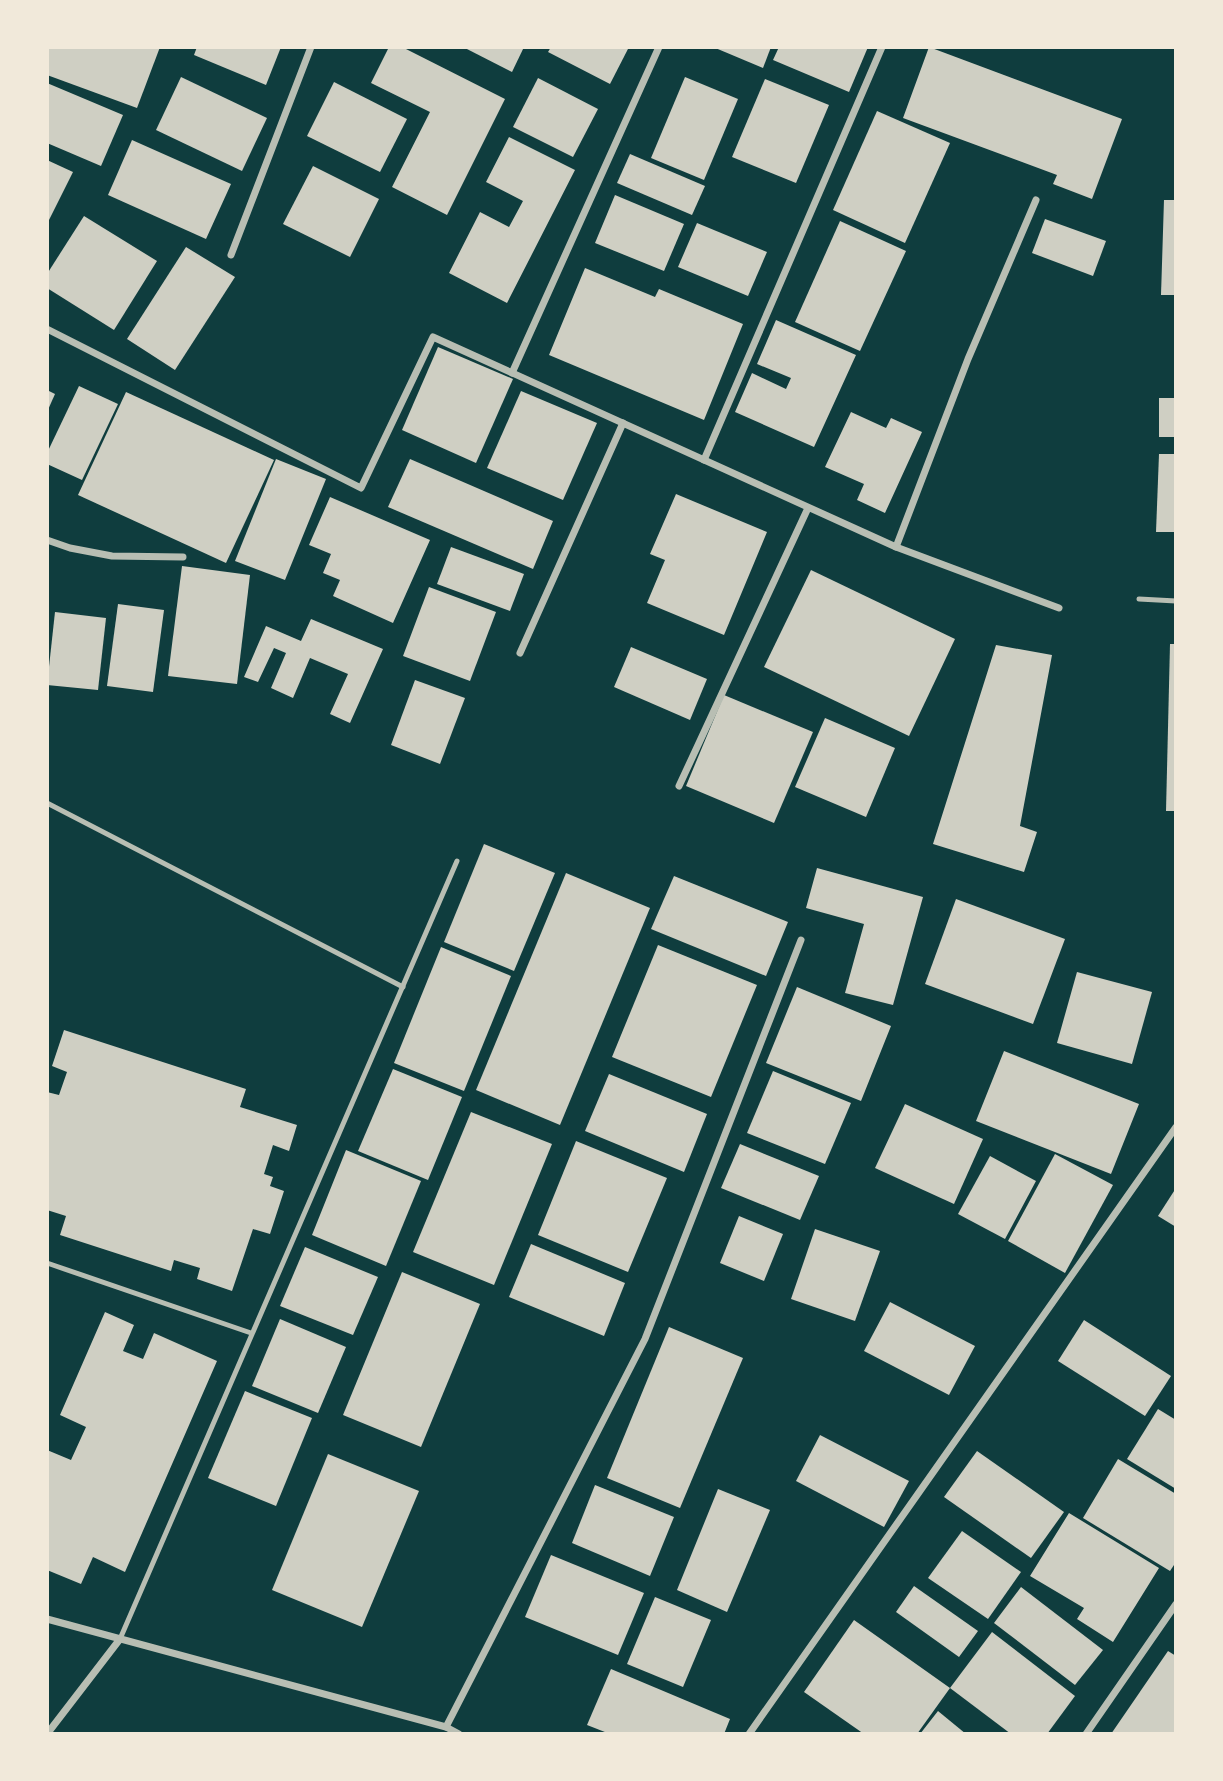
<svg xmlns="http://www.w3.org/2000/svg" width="1223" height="1781" font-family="'Space Grotesk',sans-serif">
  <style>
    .building { fill: #cfcfc3 }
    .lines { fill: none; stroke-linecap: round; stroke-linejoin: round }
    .service { stroke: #b8beb3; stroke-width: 5 }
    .minor { stroke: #b8beb3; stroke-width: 7 }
  </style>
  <rect width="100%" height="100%" fill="#0f3d3e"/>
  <g class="building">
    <path d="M47,47H160L137,108L47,75Z"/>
    <path d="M197,47H281L266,85L194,55Z"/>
    <path d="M389,47H402L505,99L447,215L392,187L430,112L371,83Z"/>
    <path d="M463,47H524L512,72Z"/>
    <path d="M551,47H629L610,84L548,52Z"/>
    <path d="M713,47H771L763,68Z"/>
    <path d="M779,47H868L849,92L773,60Z"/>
    <path d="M929,47L1122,119L1092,199L1053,184L1057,175L903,118Z"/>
    <path d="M181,77L267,118L242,171L156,130Z"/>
    <path d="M685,77L738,99L704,180L651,158Z"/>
    <path d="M538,78L598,109L573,157L513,127Z"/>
    <path d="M765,79L829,105L796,183L732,157Z"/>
    <path d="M334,82L407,119L380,172L307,136Z"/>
    <path d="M47,83L123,115L101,166L47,143Z"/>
    <path d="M877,111L950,143L905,243L833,210Z"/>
    <path d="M509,137L575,170L507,303L449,273L480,212L509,227L523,201L486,182Z"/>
    <path d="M132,140L231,184L206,239L108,195Z"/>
    <path d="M630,154L705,186L692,215L617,183Z"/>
    <path d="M47,160L73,172L47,224Z"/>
    <path d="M313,166L379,199L350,257L283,224Z"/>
    <path d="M615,195L684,224L664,271L595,243Z"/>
    <path d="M1164,200H1176V295H1161Z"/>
    <path d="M84,216L157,261L114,330L47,288V274Z"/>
    <path d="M1045,219L1106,241L1093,276L1032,253Z"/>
    <path d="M840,221L906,251L860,351L795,322Z"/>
    <path d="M697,223L767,252L748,296L678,267Z"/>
    <path d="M186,247L235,277L175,370L127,339Z"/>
    <path d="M585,268L655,297L659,289L743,324L704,420L549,355Z"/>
    <path d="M776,320L856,355L814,447L735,412L752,373L786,389L791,378L757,364Z"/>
    <path d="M438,347L513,379L476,463L402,430Z"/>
    <path d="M79,386L118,404L82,480L47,464V453Z"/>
    <path d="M47,390L55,394L47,412Z"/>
    <path d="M521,391L597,423L563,500L487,468Z"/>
    <path d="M126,392L274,460L226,563L78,495Z"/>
    <rect x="1159" y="398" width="17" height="39"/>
    <path d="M851,412L886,428L891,418L922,432L885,513L857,500L864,484L825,467Z"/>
    <path d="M1159,454H1176V532H1156Z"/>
    <path d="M276,459L326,479L285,580L235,561Z"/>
    <path d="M410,459L553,521L533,569L388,507Z"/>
    <path d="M676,494L767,532L724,635L647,603L665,560L650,554Z"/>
    <path d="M330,497L430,540L393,623L333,596L340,580L323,573L331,554L309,545Z"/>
    <path d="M451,547L524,574L510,611L437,584Z"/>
    <path d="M182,566L250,575L237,684L168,676Z"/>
    <path d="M811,570L955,639L909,736L764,667Z"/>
    <path d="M429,587L496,612L470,681L403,656Z"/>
    <path d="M118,604L164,610L153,692L107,686Z"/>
    <path d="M55,612L106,618L98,690L47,685Z"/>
    <path d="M311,619L383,649L350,723L330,714L348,674L310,658L293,698L271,688L286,653L274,648L258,682L244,677L266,626L301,641Z"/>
    <path d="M1170,644H1176V811H1166Z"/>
    <path d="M996,645L1052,655L1020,826L1037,832L1024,872L933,844Z"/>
    <path d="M631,647L707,679L690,720L614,687Z"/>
    <path d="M415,680L465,698L440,764L391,745Z"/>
    <path d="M724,695L813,732L774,823L686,786Z"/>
    <path d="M825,718L895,748L866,817L795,787Z"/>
    <path d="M484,844L555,873L514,971L444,942Z"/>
    <path d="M817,868L923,897L893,1005L845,993L864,924L806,908Z"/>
    <path d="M566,873L650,908L560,1125L476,1090Z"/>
    <path d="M674,876L788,922L766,976L651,929Z"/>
    <path d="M956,899L1065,939L1033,1024L925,984Z"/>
    <path d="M658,945L757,985L711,1097L612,1057Z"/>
    <path d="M441,947L511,976L464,1091L394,1063Z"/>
    <path d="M1077,972L1152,992L1132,1064L1057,1043Z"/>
    <path d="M797,987L891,1026L861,1101L766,1063Z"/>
    <path d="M64,1030L246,1089L240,1107L297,1125L289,1151L273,1145L264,1174L273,1177L270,1186L284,1191L270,1234L253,1229L232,1291L197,1279L200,1268L174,1260L171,1271L60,1235L66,1216L47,1210V1092L59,1095L67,1072L52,1066Z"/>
    <path d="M1004,1051L1139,1104L1111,1174L976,1121Z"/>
    <path d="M393,1069L462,1097L428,1180L358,1151Z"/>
    <path d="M773,1071L851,1103L825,1164L747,1133Z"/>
    <path d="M609,1074L707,1114L684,1172L585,1131Z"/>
    <path d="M905,1104L983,1139L954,1204L875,1168Z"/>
    <path d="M471,1112L552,1144L494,1285L413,1252Z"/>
    <path d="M576,1141L667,1178L628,1272L538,1235Z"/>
    <path d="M740,1144L819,1176L800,1220L721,1188Z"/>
    <path d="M346,1150L421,1181L386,1266L312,1235Z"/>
    <path d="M1055,1154L1113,1185L1065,1273L1008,1241Z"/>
    <path d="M990,1156L1036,1181L1005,1239L958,1214Z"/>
    <path d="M1176,1188V1227L1158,1216Z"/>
    <path d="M739,1216L783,1234L764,1281L720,1263Z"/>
    <path d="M815,1229L880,1251L855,1321L791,1299Z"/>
    <path d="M531,1244L625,1283L604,1336L509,1297Z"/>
    <path d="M305,1247L378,1277L353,1335L280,1306Z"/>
    <path d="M402,1272L480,1304L421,1447L343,1415Z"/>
    <path d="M890,1302L975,1346L949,1395L864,1351Z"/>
    <path d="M105,1312L134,1325L123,1351L143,1359L154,1333L217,1361L125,1572L93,1557L81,1584L47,1570V1450L71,1460L86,1427L60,1415Z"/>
    <path d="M280,1319L346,1347L318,1413L252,1386Z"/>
    <path d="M1084,1320L1171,1376L1145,1416L1058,1361Z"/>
    <path d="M669,1327L743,1358L680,1508L607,1478Z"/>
    <path d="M245,1391L312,1418L276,1506L208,1478Z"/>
    <path d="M1158,1409L1176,1420V1489L1127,1459Z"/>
    <path d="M820,1435L909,1481L884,1527L796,1481Z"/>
    <path d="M977,1451L1064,1512L1031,1558L944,1497Z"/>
    <path d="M328,1454L419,1491L362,1627L272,1590Z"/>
    <path d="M1118,1459L1176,1494V1562L1170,1571L1083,1518Z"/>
    <path d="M595,1485L674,1517L650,1576L572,1543Z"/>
    <path d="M718,1489L770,1510L727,1612L677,1590Z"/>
    <path d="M1069,1513L1159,1568L1113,1642L1077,1619L1084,1608L1030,1576Z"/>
    <path d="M962,1531L1021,1572L988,1619L928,1578Z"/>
    <path d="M551,1555L644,1593L618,1655L525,1617Z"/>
    <path d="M914,1586L978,1631L959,1657L896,1612Z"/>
    <path d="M1021,1587L1103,1650L1075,1685L994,1623Z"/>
    <path d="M655,1597L711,1620L683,1687L627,1664Z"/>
    <path d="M854,1620L950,1688L917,1734H864L804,1692Z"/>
    <path d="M992,1632L1075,1696L1047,1734H1011L950,1688Z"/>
    <path d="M1168,1651L1176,1656V1734H1111Z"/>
    <path d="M611,1669L730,1719L724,1734H610L587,1725Z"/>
    <path d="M938,1711L966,1734H920Z"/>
  </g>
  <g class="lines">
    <g class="service">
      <path d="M1139,599L1176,601"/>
      <path d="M47,803L403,987"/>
      <path d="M47,1263L251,1333"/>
      <path d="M120,1639L457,861"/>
    </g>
    <g class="minor">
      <path d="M231,255L311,47"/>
      <path d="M47,329L361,488L433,337L896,547L1059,608"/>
      <path d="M512,373L659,47"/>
      <path d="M704,460L882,47"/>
      <path d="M47,540L70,548L112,556L183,557"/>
      <path d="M896,547L968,359L1036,200"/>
      <path d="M520,653L623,423"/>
      <path d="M679,786L808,508"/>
      <path d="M47,1619L446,1727L459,1734"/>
      <path d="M446,1727L645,1339L801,940"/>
      <path d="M47,1734L120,1639"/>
      <path d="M749,1734L1176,1127"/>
      <path d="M1086,1734L1176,1604"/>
    </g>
  </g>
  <rect width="1223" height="1781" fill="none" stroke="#f1e9da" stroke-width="98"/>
</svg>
